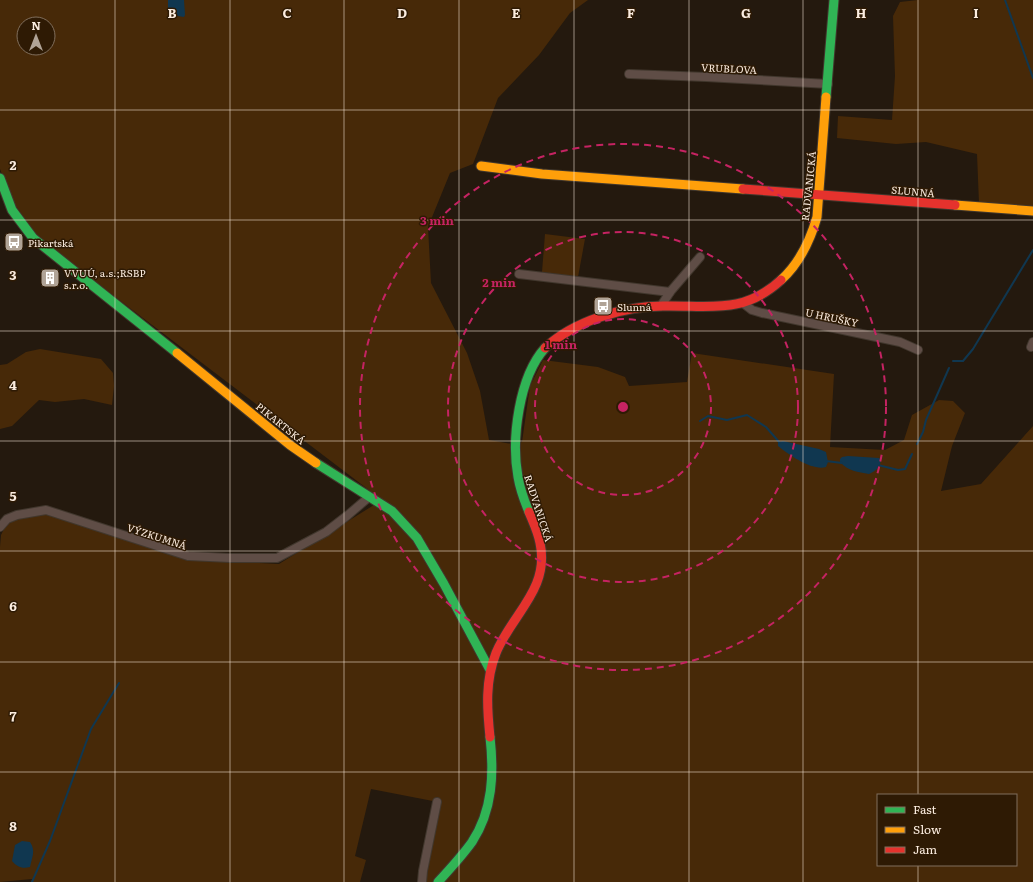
<svg xmlns="http://www.w3.org/2000/svg" width="1033" height="882" font-family="Literata,serif">
  <style>
    .green { fill: #472908; fill-rule: evenodd }
    .water { fill: #103750 }
    .lines { fill: none; stroke-linecap: round; stroke-linejoin: round }
    .stream { stroke: #103750; stroke-width: 2 }
    .street-casing { stroke: #41372d; stroke-width: 10 }
    .fast-casing { stroke: #41372d; stroke-width: 11 }
    .slow-casing { stroke: #41372d; stroke-width: 11 }
    .jam-casing { stroke: #41372d; stroke-width: 11 }
    .street { stroke: #5f4d46; stroke-width: 8 }
    .fast { stroke: #30b455; stroke-width: 9 }
    .slow { stroke: #ff9f0a; stroke-width: 9 }
    .jam { stroke: #e5322d; stroke-width: 9 }
    .grid { fill: none; stroke: #fcede0; stroke-width: 1; stroke-opacity: 0.55 }
    .ring { fill: none; stroke: #c52362; stroke-width: 2; stroke-dasharray: 7 5 }
    .labels { text-anchor: middle; dominant-baseline: central; stroke-width: 3; stroke-linejoin: round; paint-order: stroke }
    .street-label { font-size: 10px; fill: #fcede0; stroke: #2e1a04 }
    .poi-label { font-size: 10px; fill: #fcede0; stroke: #2e1a04; text-anchor: start }
    .grid-label { font-size: 13px; text-anchor: middle; font-weight: bold; fill: #fcede0; stroke: #2e1a04; stroke-width: 3; stroke-linejoin: round; paint-order: stroke }
    .centre { fill: #c52362; stroke: #2e1a04; stroke-width: 2 }
    .ring-label { font-size: 12px; text-anchor: middle; font-weight: bold; fill: #c52362; stroke: #2e1a04; stroke-width: 3; stroke-linejoin: round; paint-order: stroke }
  </style>
  <rect width="100%" height="100%" fill="#24190e"/>
  <g class="green">
    <path d="M0,0H588L570,13L539,55L498,98L473,164L450,173L428,227L431,283L467,353L480,391L489,440L512,444L522,442L530,386L543,360L598,367L625,377L629,386L687,382L692,353L834,374L830,447L885,450L904,440L912,415L939,400L953,401L965,413L952,446L941,491L981,484L1033,426V882H422L438,802L371,789L355,856L366,860L360,882H31L32,879L0,882V547L1,535L6,525L18,518L45,513L186,559L279,564L382,500L39,239L12,201L0,169ZM24,24H48V48H24ZM878,795H1016V865H878Z"/>
    <path d="M918,0H1033V208L979,203L977,154L926,142L896,144L837,138L838,116L892,120L895,76L893,16L900,2Z"/>
    <path d="M545,234L585,239L578,277L542,272Z"/>
    <path d="M40,349L101,359L113,373L114,386L112,405L84,399L55,402L39,400L12,426L0,429V365L7,364L26,352Z"/>
  </g>
  <g class="water">
    <path d="M168,0H184L185,15L184,17L171,15L168,9Z"/>
    <path d="M783,441L819,449L826,452L828,462L826,467C812,471 789,455 778,446V442Z"/>
    <path d="M848,456L879,458L881,460C880,467 876,471 869,474C858,472 848,471 840,462V459L842,457Z"/>
    <path d="M22,841L30,842C36,851 32,857 30,867C22,869 17,867 12,861L15,845Z"/>
  </g>
  <g class="lines">
    <g class="stream">
      <path d="M1005,0L1033,78"/>
      <path d="M953,361H963L973,349L1033,250"/>
      <path d="M700,421L708,416L727,420L747,415L766,427L780,443"/>
      <path d="M917,444L923,432L926,420L949,368"/>
      <path d="M826,461L842,463"/>
      <path d="M878,465L898,470L905,469L912,454"/>
      <path d="M32,882L50,841L91,729L119,683"/>
    </g>
    <g class="street-casing">
      <g id="street">
        <path d="M629,74L706,77L828,84"/>
        <path d="M519,274L670,292"/>
        <path d="M743,303L752,310L762,313L900,342L918,350"/>
        <path d="M661,306L670,292L700,257"/>
        <path d="M1031,347L1033,342"/>
        <path d="M0,527L7,519L17,515L46,510L188,556L230,558H277L326,532L348,515L369,497"/>
        <path d="M422,882L423,871L437,802"/>
      </g>
    </g>
    <g class="fast-casing">
      <g id="fast">
        <path d="M826,97L834,0"/>
        <path d="M0,178L12,210L33,238L177,353"/>
        <path d="M316,463L392,511L417,538L444,584L490,670"/>
        <path d="M529,512C524,500 520,489 518,477C511,439 519,377 545,348"/>
        <path d="M438,882C450,869 462,856 472,842C493,810 494,773 490,737"/>
      </g>
    </g>
    <g class="slow-casing">
      <g id="slow">
        <path d="M481,166L542,174L743,189"/>
        <path d="M955,205L1033,211"/>
        <path d="M781,280C800,263 810,241 817,217L826,97"/>
        <path d="M177,353L290,445L316,463"/>
      </g>
    </g>
    <g class="jam-casing">
      <g id="jam">
        <path d="M743,189L955,205"/>
        <path d="M545,348C574,321 624,306 663,306C710,305 743,315 781,280"/>
        <path d="M490,737C487,708 485,681 496,653C512,614 550,589 540,543C538,532 533,522 529,512"/>
      </g>
    </g>
    <use href="#street" class="street"/>
    <use href="#fast" class="fast"/>
    <use href="#slow" class="slow"/>
    <use href="#jam" class="jam"/>
  </g>
  <path class="grid" d="M115,0V882M230,0V882M344,0V882M459,0V882M574,0V882M689,0V882M803,0V882M918,0V795M0,110H1033M0,220H1033M0,331H1033M0,441H1033M0,551H1033M0,662H1033M0,772H1033M918,865V882"/>
  <g class="ring">
    <circle cx="623" cy="407" r="88"/>
    <circle cx="623" cy="407" r="175"/>
    <circle cx="623" cy="407" r="263"/>
  </g>
  <defs>
    <g id="bus-square" transform="scale(1)"><rect x="-9" y="-9" width="18" height="18" rx="4" fill="#b0a396" stroke="#2e1a04"/><path d="M-5-6H5V4H4V6H2V4H-2V6H-4V4H-5ZM-3.5-4V0h7V-4ZM-3.5 1.2v1.5H-2V1.2ZM2 1.2v1.5H3.5V1.2Z" fill="#fff"/></g>
    <g id="building-square" transform="scale(1)"><rect x="-9" y="-9" width="18" height="18" rx="4" fill="#b0a396" stroke="#2e1a04"/><path d="M-4-6H4V6H1V3H-1V6H-4ZM-2.5-4.3h1.7v1.8h-1.7ZM.8-4.3h1.7v1.8H.8ZM-2.5-1h1.7V.8h-1.7ZM.8-1h1.7V.8H.8Z" fill="#fff"/></g>
  </defs>
  <g fill-rule="evenodd">
    <use href="#bus-square" x="14" y="242"/>
    <use href="#building-square" x="50" y="278"/>
    <use href="#bus-square" x="603" y="306"/>
  </g>
  <g class="labels">
    <g class="street-label">
      <text transform="translate(729 68) rotate(3)">VRUBLOVA</text>
      <text transform="translate(808 186) rotate(-84)">RADVANICKÁ</text>
      <text transform="translate(913 191) rotate(5)">SLUNNÁ</text>
      <text transform="translate(832 317) rotate(12)">U HRUŠKY</text>
      <text transform="translate(281 423) rotate(39)">PIKARTSKÁ</text>
      <text transform="translate(539 508) rotate(72)">RADVANICKÁ</text>
      <text transform="translate(157 536) rotate(18)">VÝZKUMNÁ</text>
    </g>
    <g class="poi-label">
      <text x="28" y="242">Pikartská</text>
      <text x="64" y="272">VVUÚ, a.s.;RSBP<tspan x="64" dy="12">s.r.o.</tspan></text>
      <text x="617" y="306">Slunná</text>
    </g>
  </g>
  <g class="grid-label">
    <text x="172" y="18">B</text>
    <text x="287" y="18">C</text>
    <text x="402" y="18">D</text>
    <text x="516" y="18">E</text>
    <text x="631" y="18">F</text>
    <text x="746" y="18">G</text>
    <text x="861" y="18">H</text>
    <text x="976" y="18">I</text>
    <text x="13" y="170">2</text>
    <text x="13" y="280">3</text>
    <text x="13" y="390">4</text>
    <text x="13" y="501">5</text>
    <text x="13" y="611">6</text>
    <text x="13" y="721">7</text>
    <text x="13" y="831">8</text>
  </g>
  <circle cx="623" cy="407" r="6" class="centre"/>
  <g class="ring-label">
    <text x="437" y="225">3 min</text>
    <text x="499" y="287">2 min</text>
    <text x="561" y="349">1 min</text>
  </g>
  <rect x="877" y="794" width="140" height="72" fill="#2e1a04" stroke="#806e5c"/>
  <rect x="885" y="807" width="20" height="6" fill="#30b455" stroke="#806e5c"/>
  <text x="913" y="814" font-size="12" fill="#fcede0">Fast</text>
  <rect x="885" y="827" width="20" height="6" fill="#ff9f0a" stroke="#806e5c"/>
  <text x="913" y="834" font-size="12" fill="#fcede0">Slow</text>
  <rect x="885" y="847" width="20" height="6" fill="#e5322d" stroke="#806e5c"/>
  <text x="913" y="854" font-size="12" fill="#fcede0">Jam</text>
  <g transform="translate(36 36)"><circle r="19" fill="#2e1a04" stroke="#806e5c"/>
  <path d="M0-3L7 15L0 10L-7 15Z" fill="#b0a396"/>
  <text y="-6" font-size="11" font-weight="bold" text-anchor="middle" fill="#fcede0">N</text>
  </g>
</svg>
